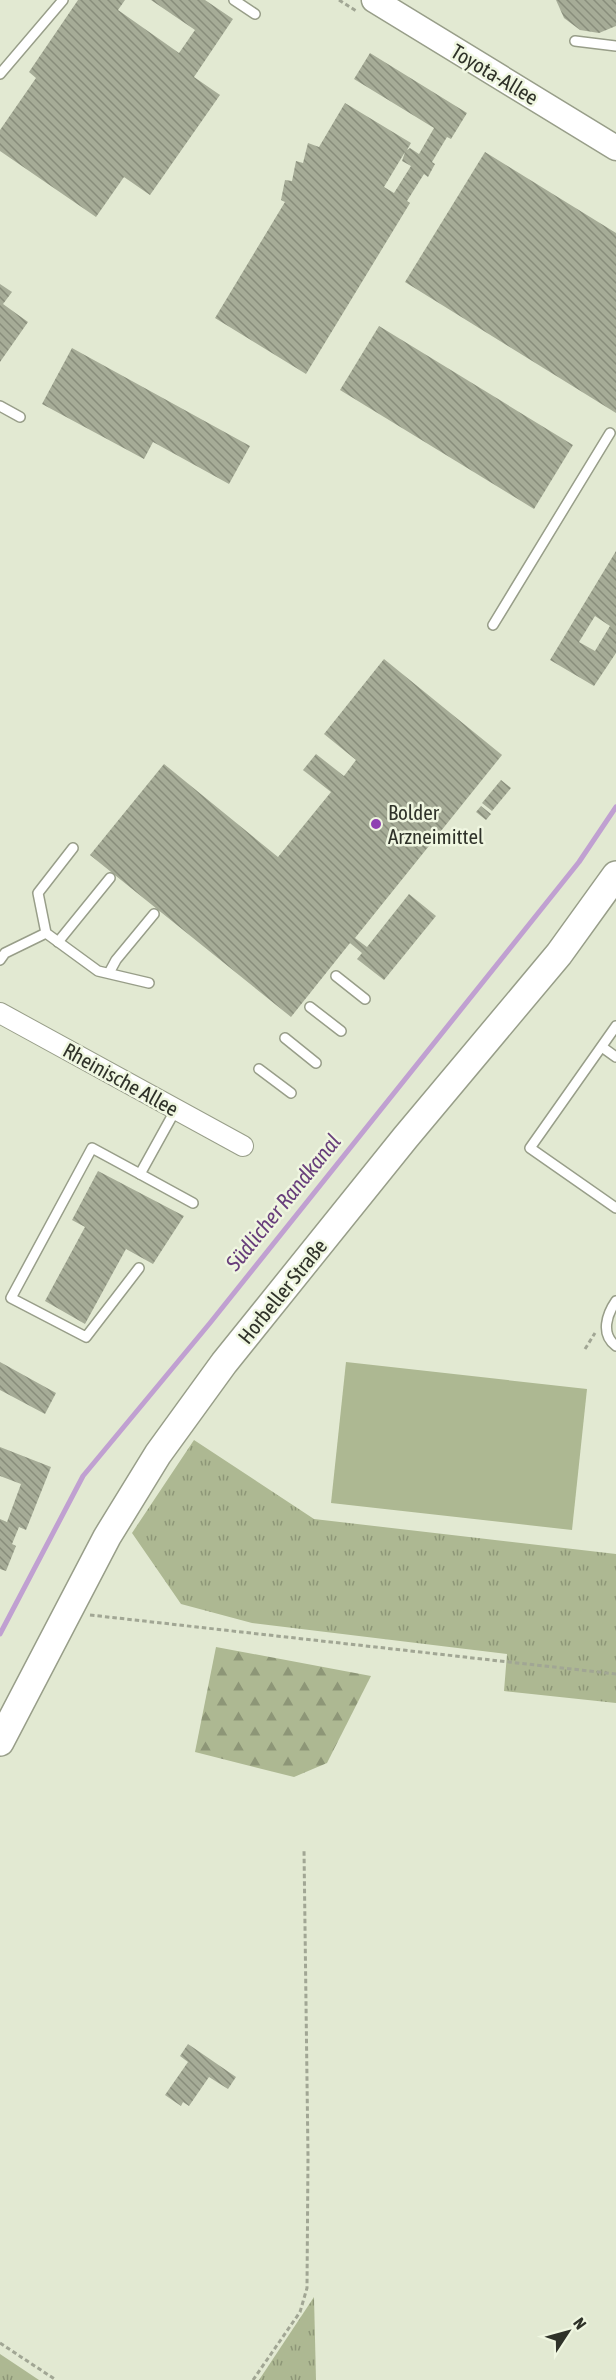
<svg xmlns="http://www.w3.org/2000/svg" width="616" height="2380" font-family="'Asap Condensed',sans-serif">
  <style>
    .grass { fill: url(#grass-tufts) }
    .forest { fill: url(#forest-firs) }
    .pitch { fill: #adb892 }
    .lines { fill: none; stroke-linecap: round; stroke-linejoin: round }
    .stream { stroke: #c0a0d1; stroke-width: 5 }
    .building { fill: url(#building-back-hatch); fill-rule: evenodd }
    .service-casing { stroke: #989e89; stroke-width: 12 }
    .minor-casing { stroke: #989e89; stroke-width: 22 }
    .tertiary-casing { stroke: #989e89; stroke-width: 27 }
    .secondary-casing { stroke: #989e89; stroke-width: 30 }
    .path { stroke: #a1a694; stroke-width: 3; stroke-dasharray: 4.5 3; stroke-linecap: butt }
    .service { stroke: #fff; stroke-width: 9 }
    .minor { stroke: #fff; stroke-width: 20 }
    .tertiary { stroke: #fff; stroke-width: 24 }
    .secondary { stroke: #fff; stroke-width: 27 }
    .poi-dot { fill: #8f41b2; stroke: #eff6e0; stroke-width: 2 }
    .labels { text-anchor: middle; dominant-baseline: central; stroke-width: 5; stroke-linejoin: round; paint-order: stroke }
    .street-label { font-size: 21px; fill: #2f3229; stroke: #eff6e0 }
    .poi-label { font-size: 21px; fill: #2f3229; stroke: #eff6e0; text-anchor: start }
    .water-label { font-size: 22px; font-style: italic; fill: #683e7b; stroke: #eff6e0 }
  </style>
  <defs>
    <pattern id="grass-tufts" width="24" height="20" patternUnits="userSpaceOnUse" patternTransform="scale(1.5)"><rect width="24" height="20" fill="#adb892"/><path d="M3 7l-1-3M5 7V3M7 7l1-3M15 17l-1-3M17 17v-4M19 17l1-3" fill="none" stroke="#8d9677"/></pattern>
    <pattern id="forest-firs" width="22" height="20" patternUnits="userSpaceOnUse" patternTransform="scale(1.5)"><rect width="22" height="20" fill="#adb892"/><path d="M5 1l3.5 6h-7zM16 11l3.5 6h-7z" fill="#8d9677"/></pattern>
    <pattern id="building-back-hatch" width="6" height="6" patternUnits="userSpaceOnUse" patternTransform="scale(1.5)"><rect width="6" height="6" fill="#a6ac97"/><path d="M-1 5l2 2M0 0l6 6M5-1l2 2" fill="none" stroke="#888d7b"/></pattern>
  </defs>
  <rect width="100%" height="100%" fill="#e2e9d2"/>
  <g class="grass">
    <path d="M194,1440L314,1519L616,1554V1703L504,1691L507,1654L252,1623L181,1604L132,1533Z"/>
    <path d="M314,2297L316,2380H259Z"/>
    <path d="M0,2354L39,2380H0Z"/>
  </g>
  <path class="forest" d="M216,1647L371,1676L327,1763L294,1777L195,1752Z"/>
  <path class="pitch" d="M346,1362L587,1389L572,1530L331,1503Z"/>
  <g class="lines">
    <path class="stream" d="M0,1634L83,1476L210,1323L579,862L616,807"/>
  </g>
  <g class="building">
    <path d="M78,0H125L118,10L179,53L195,30L151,0H205L233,19L194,77L220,95L150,195L124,177L96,217L0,151V130L36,78L29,72Z"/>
    <path d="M556,0H616V26L599,33L580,30L564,18Z"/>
    <path d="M370,53L467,113L451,139L447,137L432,162L435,164L428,177L424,174L407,201L410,203L306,374L215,318L285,202L281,200L285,180L292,181L296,161L303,163L308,143L319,147L345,103L411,143L407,150L410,148L419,154L434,128L354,79ZM405,152L402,161L411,166L394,193L384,187Z"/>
    <path d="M485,152L616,233V413L405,282Z"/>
    <path d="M0,284L12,292L3,304L28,322L0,362Z"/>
    <path d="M379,326L573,445L534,509L340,390Z"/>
    <path d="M72,348L250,446L229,484L153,442L144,459L42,404Z"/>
    <path d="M616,551V653L594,686L550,660ZM595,616L610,626L595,651L579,642Z"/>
    <path d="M384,659L502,755L355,938L367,947L409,894L436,916L384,980L357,959L362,953L350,943L291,1017L90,855L164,764L278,857L331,792L303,770L316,754L344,776L356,760L324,734Z"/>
    <path d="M501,780L511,788L492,811L482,803Z"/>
    <path d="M481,806L491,814L486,820L476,812Z"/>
    <path d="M98,1171L184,1216L153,1264L126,1249L85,1324L45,1301L85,1227L72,1220Z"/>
    <path d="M0,1362L56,1393L45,1414L0,1390Z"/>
    <path d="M0,1447L51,1467L26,1530L19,1527L12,1544L16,1546L6,1571L0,1569V1519L7,1522L21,1484L0,1476Z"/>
    <path d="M188,2044L236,2077L228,2089L209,2077L189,2106L183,2102L181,2106L165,2095L188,2062L180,2056Z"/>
  </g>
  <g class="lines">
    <g class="service-casing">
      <g id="service">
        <path d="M234,0L255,14"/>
        <path d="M575,41L616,46"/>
        <path d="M0,74L63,0"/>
        <path d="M0,406L20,417"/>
        <path d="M493,625L610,433"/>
        <path d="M73,848L38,893L46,933L98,971L149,983"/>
        <path d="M58,942L110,878"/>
        <path d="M0,960L5,953L46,933"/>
        <path d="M109,973L116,960L154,914"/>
        <path d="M336,976L365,999"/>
        <path d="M310,1007L341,1031"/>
        <path d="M616,1026L530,1148L616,1208"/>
        <path d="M285,1038L316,1063"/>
        <path d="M602,1047L616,1057"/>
        <path d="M259,1069L291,1093"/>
        <path d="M140,1174L193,1203"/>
        <path d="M139,1268L86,1337L11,1298L92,1148L140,1174L176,1109"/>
        <path d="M616,1301C607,1314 600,1334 616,1346"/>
      </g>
    </g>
    <g class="minor-casing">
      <path id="minor" d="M0,1013L243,1146"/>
    </g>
    <g class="tertiary-casing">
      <path id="tertiary" d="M374,0L616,148"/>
    </g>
    <g class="secondary-casing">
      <path id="secondary" d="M0,1742L107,1537L158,1454L224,1363L405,1138L559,954L616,875"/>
    </g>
    <g class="path">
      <path d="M339,0L358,12"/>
      <path d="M585,1349L595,1333"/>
      <path d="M90,1615L616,1674"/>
      <path d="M0,2343L56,2380"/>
      <path d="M253,2380L300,2312L307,2288L308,2156L304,1849"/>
    </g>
    <use href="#service" class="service"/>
    <use href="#minor" class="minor"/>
    <use href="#tertiary" class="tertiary"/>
    <use href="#secondary" class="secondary"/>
  </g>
  <circle class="poi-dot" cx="376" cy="824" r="6"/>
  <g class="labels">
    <g class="street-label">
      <text transform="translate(495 74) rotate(31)">Toyota-Allee</text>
      <text transform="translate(121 1079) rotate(29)">Rheinische Allee</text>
      <text transform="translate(282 1291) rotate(-51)">Horbeller Straße</text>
    </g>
    <g class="poi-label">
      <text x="388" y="812">Bolder<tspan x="388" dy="24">Arzneimittel</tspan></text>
    </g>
    <g class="water-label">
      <text transform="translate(283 1202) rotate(-51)">Südlicher Randkanal</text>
    </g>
  </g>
  <g transform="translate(568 2332) rotate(54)" stroke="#eff6e0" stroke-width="4.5" paint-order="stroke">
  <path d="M0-4.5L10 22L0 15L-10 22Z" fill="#2f3229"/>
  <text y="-9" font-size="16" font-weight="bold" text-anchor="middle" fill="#2f3229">N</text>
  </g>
</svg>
